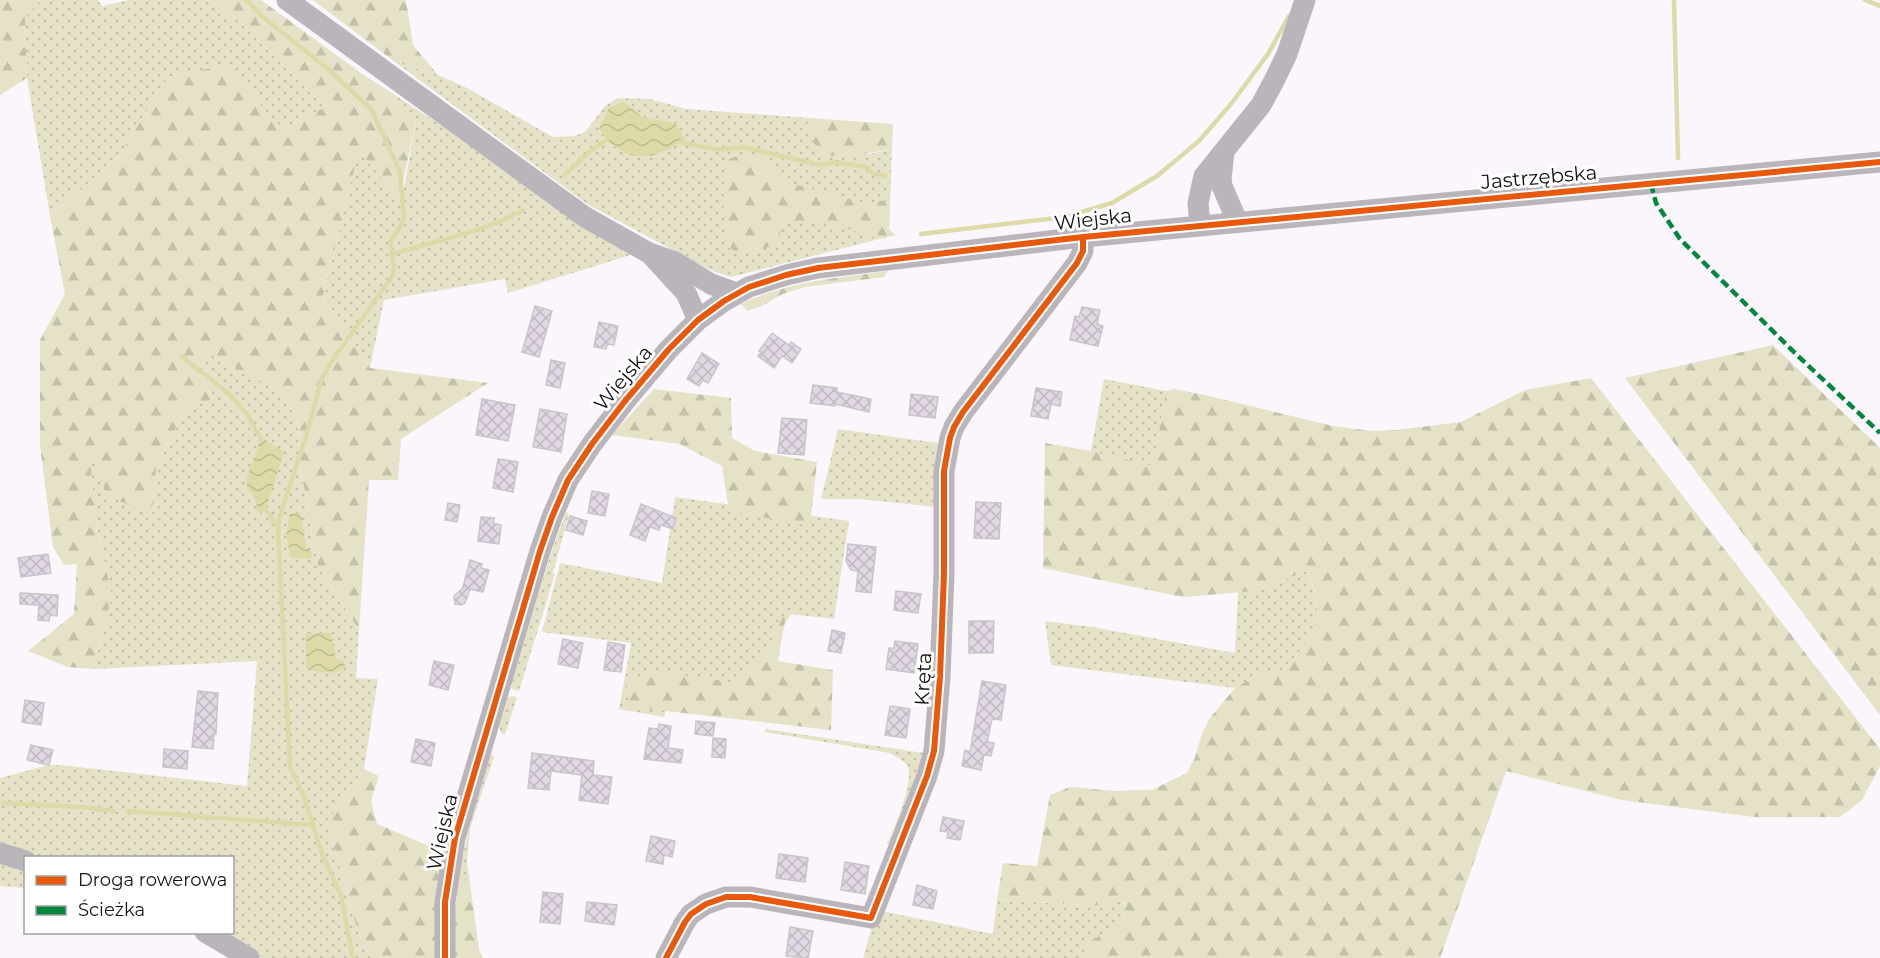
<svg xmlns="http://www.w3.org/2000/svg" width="1880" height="958" font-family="Montserrat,sans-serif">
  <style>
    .grass { fill: url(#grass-dots) }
    .forest { fill: url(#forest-firs) }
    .water { fill: url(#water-waves) }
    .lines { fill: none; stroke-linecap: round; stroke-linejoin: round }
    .stream { stroke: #dddaa8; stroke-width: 4.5 }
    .building { fill: url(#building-cross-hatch); stroke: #c8c6c9; stroke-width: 1.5 }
    .minor { stroke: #bab4bb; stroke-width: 21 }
    .quiet { stroke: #00873e; stroke-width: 4.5; stroke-dasharray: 9 4.5; stroke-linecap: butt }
    .cycleway-casing { stroke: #fff; stroke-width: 10 }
    .cycleway { stroke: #e8590c; stroke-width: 6 }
    .labels { text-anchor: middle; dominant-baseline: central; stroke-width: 6; stroke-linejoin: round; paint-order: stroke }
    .street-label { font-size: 20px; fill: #151315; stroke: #fff }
  </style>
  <defs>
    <pattern id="grass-dots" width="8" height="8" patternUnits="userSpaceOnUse" patternTransform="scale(1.5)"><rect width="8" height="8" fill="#e5e2c8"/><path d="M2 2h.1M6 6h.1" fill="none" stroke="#c4c1ab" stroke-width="1.8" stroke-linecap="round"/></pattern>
    <pattern id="forest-firs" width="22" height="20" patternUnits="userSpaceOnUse" patternTransform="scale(1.5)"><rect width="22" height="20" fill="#e5e2c8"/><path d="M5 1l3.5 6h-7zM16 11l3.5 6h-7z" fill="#c4c1ab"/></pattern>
    <pattern id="water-waves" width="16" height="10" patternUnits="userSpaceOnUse" patternTransform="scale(1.5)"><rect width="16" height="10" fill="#dddaa8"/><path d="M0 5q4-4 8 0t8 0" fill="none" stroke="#bdba90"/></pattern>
    <pattern id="building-cross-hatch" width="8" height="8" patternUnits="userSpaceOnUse" patternTransform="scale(1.5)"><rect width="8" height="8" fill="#e2d7e4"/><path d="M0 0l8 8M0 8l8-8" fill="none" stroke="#c1b8c3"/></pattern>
  </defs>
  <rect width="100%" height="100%" fill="#faf6fb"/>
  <g class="grass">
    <path d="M41,0H98L102,6L130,0H210L241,23L325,107L280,130L230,65L168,77L118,158L50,216L27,78L25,17Z"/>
    <path d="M395,62L438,75L465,87L553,137L575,136L585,132L606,105L618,98L650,99L686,109L809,118L806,132L869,154L892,149L889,229L895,235L731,277L710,270L587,204Z"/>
    <path d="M361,73L637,253L508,293L505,279L384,300L370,368L323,296L359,150L402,199L416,122Z"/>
    <path d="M207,353L277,389L297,418L302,475L318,566L359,630L356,678L378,679L364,769L327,822L358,932L371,958H263L206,933L232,932V858L37,857L0,845V778L49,765H61L247,786L257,661L93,669L112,596L97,527L88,448L152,515L156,468L186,408L214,399L200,370Z"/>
    <path d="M1104,379L1166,391L1153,467L1091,451Z"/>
    <path d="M947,426L936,507L860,499H821L838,429L938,443Z"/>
    <path d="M675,497L849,521L834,619L791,614L767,654L741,689L673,682L664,717L619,709L631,643L542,632L560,563L662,583Z"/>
    <path d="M566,512L569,514L553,573L555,574L519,691L512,689L511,686L551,553Z"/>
    <path d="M1307,571C1328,621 1315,636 1280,673L1259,674L1235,688L1051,665L1045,621L1092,627L1235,653L1238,592L1255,591Z"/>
    <path d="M511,696L517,697L505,735L501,733L499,725L508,698Z"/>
    <path d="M766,729L930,754L894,845L887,844C894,830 914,781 908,767C905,761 896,757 890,753L765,732Z"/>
    <path d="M491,750V754L494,757L470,828L467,862L470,883L459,874L470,823Z"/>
    <path d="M0,862L25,868V888L0,886Z"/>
    <path d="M997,900L1102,906L1115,900L1125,904L1123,925L1088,942L1083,958H863L877,910L993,934Z"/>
  </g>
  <g class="forest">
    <path d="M0,0H41L25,17L27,78L0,95Z"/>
    <path d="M210,0H261L361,73L416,122L399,200L359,150L323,296L370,368L488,383L401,439L398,480H369L359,630L318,566L302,475L297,418L277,389L207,353L200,370L214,399L186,408L156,468L152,515L108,496L89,451L97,527L112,596L93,669L68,667L28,651L74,614L77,564L64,565L53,547L40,446V340L65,294L50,216L118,158L168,77L230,64L280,130L325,107L241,23Z"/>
    <path d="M313,0H406L413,45L438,75L395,62Z"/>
    <path d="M809,118L893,124L892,149L845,157L823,155L806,132Z"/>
    <path d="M745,153L759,157L776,174L793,184L865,203L890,200L889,229L895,235C869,243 859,229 836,226C819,223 801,223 784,223L777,242L766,248L734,253L726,239V224L723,205L726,160Z"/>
    <path d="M888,271L884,277L805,287L783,294L760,307L747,311L741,304C791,281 835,278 888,271Z"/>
    <path d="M1773,345L1880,448V715L1625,378Z"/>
    <path d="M1591,378L1880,749V766L1862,800L1840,817H1754L1622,800L1506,771L1440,958H1083L1088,942L1123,924L1125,903L1115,900L1103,906L997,900L1003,863L1037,866L1050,795L1070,787L1115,791L1152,790L1187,773L1195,757L1201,737L1209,719L1235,688L1259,674L1280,673C1313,638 1329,619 1307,571L1255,591L1182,597L1043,568L1045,443L1091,451L1153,466L1166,391L1174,389L1205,395L1333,426L1372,431L1396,430L1461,422L1525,390Z"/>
    <path d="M654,389L731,398L732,438L755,451L817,462L810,526L729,511L722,466L680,444L612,435Z"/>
    <path d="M787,609L778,661L833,670L831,730L632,707L625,680L661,672L737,683L761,660Z"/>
    <path d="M364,769L379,776L371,801L377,824L441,851L437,902V958H371L358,932L327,822Z"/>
    <path d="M459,874L470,883L479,950L483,958H455L454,921Z"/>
  </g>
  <g class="water">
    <path d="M624,102L642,117L675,123L685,139C677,144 669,150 660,153C635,163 613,150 599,129L609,108Z"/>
    <path d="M261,439L266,440L284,452L265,511L261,513L258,512C256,503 255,494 247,489V477Z"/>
    <path d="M290,513L301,514L306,547L311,551L312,558H291L286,535Z"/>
    <path d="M306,633H331L336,658L344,661L345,667C335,677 318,672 306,668Z"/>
  </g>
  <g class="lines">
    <g class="stream">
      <path d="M246,0L263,17L328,69L371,109L400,172L404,218L400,227L390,242L394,267L393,275L329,365L321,381L307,433L279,519L278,529L290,767L303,794L322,854L341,896L353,958"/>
      <path d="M1674,0L1678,158"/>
      <path d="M1865,0L1880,6"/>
      <path d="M680,142C700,146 722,153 742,147L821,165L836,162L866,167L872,173L885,176"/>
      <path d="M565,175L591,150L607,140"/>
      <path d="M921,234L1065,217L1112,203L1157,176L1199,141L1231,104L1268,54L1289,16"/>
      <path d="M391,255C435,240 483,233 523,210"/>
      <path d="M182,357L228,393L247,414L261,439"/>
      <path d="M266,509L278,529"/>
      <path d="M3,803L81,807L114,811"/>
      <path d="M128,811L312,825"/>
    </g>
  </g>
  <g class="building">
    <path d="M535,306L552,311L539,357L522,352Z"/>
    <path d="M1082,307L1100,310L1097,324L1103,326L1098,346L1070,340L1075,316L1079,317Z"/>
    <path d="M599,322L618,326L614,345L607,344L606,349L594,347Z"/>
    <path d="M772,333L789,345L791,342L801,349L792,363L782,356L774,368L758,356L761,352L759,351Z"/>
    <path d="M702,353L719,364L708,383L703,380L699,386L687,379Z"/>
    <path d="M551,360L565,363L560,388L546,385Z"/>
    <path d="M813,385L837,388V392L871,399L869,412L835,404V406L810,403Z"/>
    <path d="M1036,388L1062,392L1060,406L1051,404L1048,419L1031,416Z"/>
    <path d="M911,394L938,397L935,418L909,415Z"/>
    <path d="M482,399L515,405L508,441L476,435Z"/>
    <path d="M540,409L567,414L561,452L533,447Z"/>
    <path d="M782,418L807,420L804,455L778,453Z"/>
    <path d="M498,459L518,462L513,492L493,488Z"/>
    <path d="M592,491L609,494L605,516L588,513Z"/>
    <path d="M976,502L1001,503L999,539L974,538Z"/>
    <path d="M448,503L460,505L457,522L445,520Z"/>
    <path d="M641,504L676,518L673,529L661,525L659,530L650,527L645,541L630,535Z"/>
    <path d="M570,516L587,521L583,535L566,530Z"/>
    <path d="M481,517L494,518L493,523L501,525L499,544L478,541Z"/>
    <path d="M848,544L876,547L871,593L856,591L858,571L851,570L846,561Z"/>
    <path d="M48,554L51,573L21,577L18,558Z"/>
    <path d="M470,560L482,564L481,568L489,570L483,592L470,589L465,603L461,605L455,604L454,596L464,587H463Z"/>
    <path d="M896,591L921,594L918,613L894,610Z"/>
    <path d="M20,593L58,595L57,616L50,615L49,621L38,620L39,605L20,604Z"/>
    <path d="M969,621H994L993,653H969Z"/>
    <path d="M832,630L845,633L841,653L828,651Z"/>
    <path d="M563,639L583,643L578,668L558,664Z"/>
    <path d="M895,641L918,644L914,673L886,669L889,648H894Z"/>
    <path d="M608,642L625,645L621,672L604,670Z"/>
    <path d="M434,661L454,665L448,690L429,685Z"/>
    <path d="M982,681L1006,685L1001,720L992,719L987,742L994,743L991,756L984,755L981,770L962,766L965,750L970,752Z"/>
    <path d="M198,691L218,693L216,734H214L213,749L192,747Z"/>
    <path d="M25,700L44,703L41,725L22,722Z"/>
    <path d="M890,706L910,709L906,738L885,735Z"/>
    <path d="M696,721L715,723L713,736L695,734Z"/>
    <path d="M659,724L671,726L668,748L683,750L681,763L644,759L649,728L658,729Z"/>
    <path d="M713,738L726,739L725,758L712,757Z"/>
    <path d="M416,739L435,743L431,766L411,762Z"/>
    <path d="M31,745L53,750L49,765L27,760Z"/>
    <path d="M164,749L188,751L187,769L163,767Z"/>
    <path d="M532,753L594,761L593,775L612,777L608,804L579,800L582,775L551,771L549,790L528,788Z"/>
    <path d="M943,817L964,821L960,840L947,838L948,832L940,831Z"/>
    <path d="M651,836L675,841L672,857L664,855L663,864L646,861Z"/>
    <path d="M779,854L808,858L805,882L776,878Z"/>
    <path d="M845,862L869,866L865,894L841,890Z"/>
    <path d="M917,885L937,891L933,909L913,905Z"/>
    <path d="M543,892L563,894L560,924L540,922Z"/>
    <path d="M587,902L617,905L614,925L585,921Z"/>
    <path d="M790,927L813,931L808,958L786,956Z"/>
  </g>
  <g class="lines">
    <g class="minor">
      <path d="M287,0L585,217L649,253L675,262L711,284L736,293"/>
      <path d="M1224,152L1221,179L1222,186L1237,221"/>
      <path d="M1200,225L1198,203L1204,176L1261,105L1274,81L1287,54L1305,0"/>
      <path d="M652,256L686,293L698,320"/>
      <path d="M0,853L26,861"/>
      <path d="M205,932L249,958"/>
      <path d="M445,958V902L455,838L540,551L552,517L568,480L592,444L625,401L669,349L698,320L724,301L749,287L786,275L818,268L1083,237L1880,162"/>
      <path d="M666,958L685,922L691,914L706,904L726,897H750L871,918L927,776L934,751L940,677L944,573V471L950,438L954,427L963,412L1077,263L1083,251V237"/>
    </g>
    <path class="quiet" d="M1651,184L1656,203L1680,239L1798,356L1880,433"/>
    <g class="cycleway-casing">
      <g id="cycleway">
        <path d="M445,958V902L455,838L540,551L552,517L568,480L592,444L625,401L669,349L698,320L724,301L749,287L786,275L818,268L1083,237L1880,162"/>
        <path d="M666,958L685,922L691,914L706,904L726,897H750L871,918L927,776L934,751L940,677L944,573V471L950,438L954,427L963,412L1077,263L1083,251V237"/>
      </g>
    </g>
    <use href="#cycleway" class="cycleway"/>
  </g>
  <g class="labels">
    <g class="street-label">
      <text transform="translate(1539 177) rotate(-5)">Jastrzębska</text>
      <text transform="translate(1093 219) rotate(-6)">Wiejska</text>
      <text transform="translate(623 378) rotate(-50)">Wiejska</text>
      <text transform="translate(923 679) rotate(-87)">Kręta</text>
      <text transform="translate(442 832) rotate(-77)">Wiejska</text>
    </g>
  </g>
  <rect x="24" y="856" width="210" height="78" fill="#ffffff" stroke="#a1a1a1" stroke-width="1.5"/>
  <rect x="36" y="876" width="30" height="9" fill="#e8590c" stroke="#a1a1a1" stroke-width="1.5"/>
  <text x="78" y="886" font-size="18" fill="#151315">Droga rowerowa</text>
  <rect x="36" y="906" width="30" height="9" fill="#00873e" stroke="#a1a1a1" stroke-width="1.5"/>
  <text x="78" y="916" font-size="18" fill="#151315">Ścieżka</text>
</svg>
